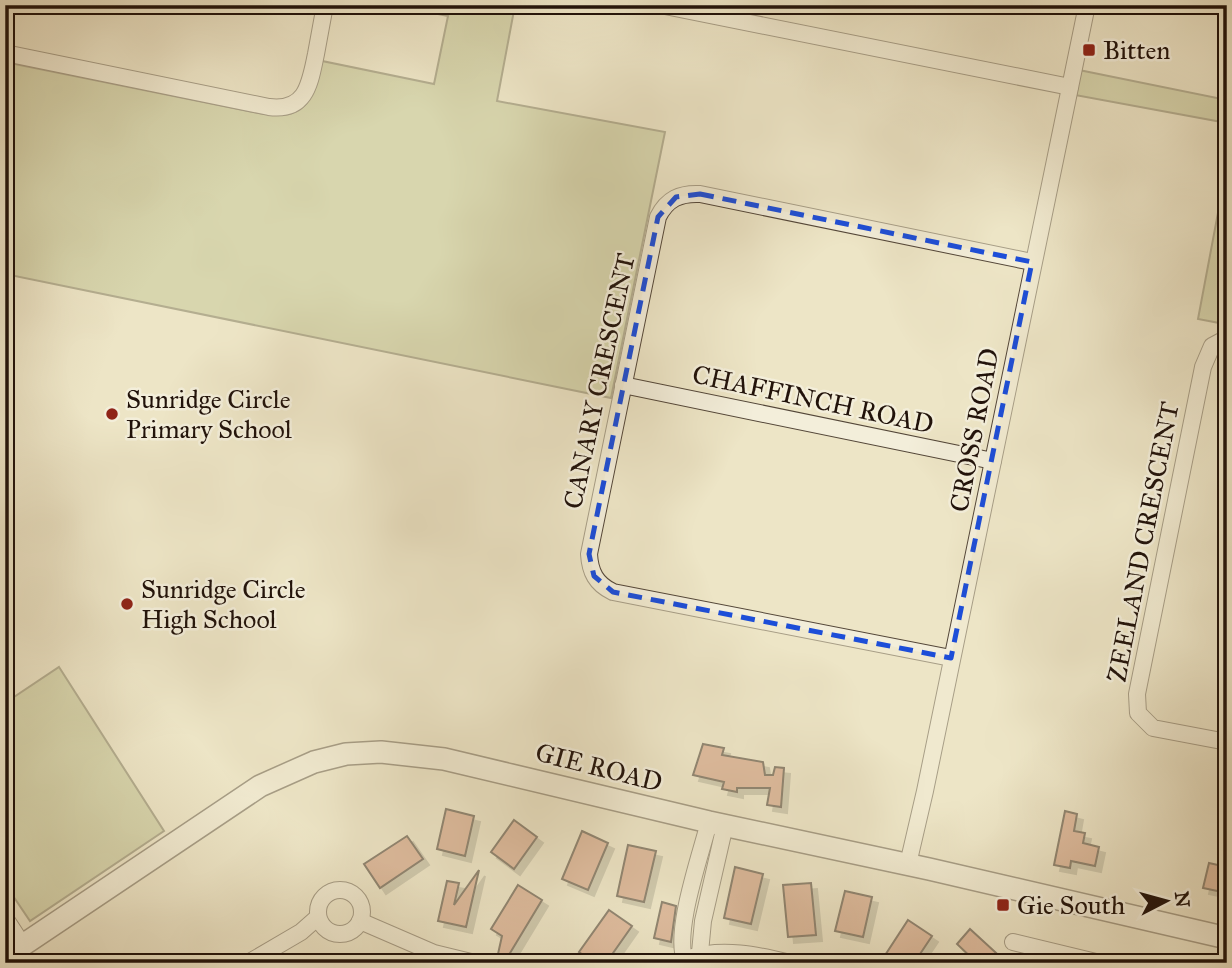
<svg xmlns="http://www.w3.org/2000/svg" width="1232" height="968" font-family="'IM FELL Great Primer',serif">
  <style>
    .green { fill: #bec391; stroke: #706a4e; stroke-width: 2 }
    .building { fill: #cc8a6e; stroke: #21120a; stroke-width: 2; filter: url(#shadow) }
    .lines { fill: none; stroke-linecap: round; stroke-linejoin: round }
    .minor-casing { stroke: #544739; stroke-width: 18 }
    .tertiary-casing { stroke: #544739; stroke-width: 24 }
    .minor { stroke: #f3eeda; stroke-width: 16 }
    .tertiary { stroke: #f3eeda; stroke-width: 21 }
    .marked { fill: none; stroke: #1d4ed8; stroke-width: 5; stroke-dasharray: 14 9; stroke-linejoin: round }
    .poi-dot { fill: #8f2418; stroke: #f3eeda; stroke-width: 2.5 }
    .labels { text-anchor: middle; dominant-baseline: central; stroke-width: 5; stroke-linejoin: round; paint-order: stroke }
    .poi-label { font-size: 26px; fill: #21120a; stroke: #f3eeda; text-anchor: start }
    .street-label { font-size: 26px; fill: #21120a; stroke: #f3eeda }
  </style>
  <defs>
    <filter id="shadow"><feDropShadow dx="6" dy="6" stdDeviation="0" flood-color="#0004"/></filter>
  </defs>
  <rect width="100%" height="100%" fill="#ede5c6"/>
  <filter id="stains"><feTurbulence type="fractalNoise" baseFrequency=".00286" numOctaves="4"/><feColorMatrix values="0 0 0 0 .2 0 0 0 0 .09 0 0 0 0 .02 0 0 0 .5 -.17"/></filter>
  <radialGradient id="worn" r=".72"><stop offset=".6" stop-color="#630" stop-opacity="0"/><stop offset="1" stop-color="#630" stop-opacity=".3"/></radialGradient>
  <g class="green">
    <path d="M393,5H515L497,101L665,132L611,398L5,274V62L253,112C305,122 309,108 322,61L434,84L448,16Z"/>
    <path d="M1079,70L1227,100V123L1075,95Z"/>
    <path d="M1227,165V330L1224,331L1219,323L1198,319Z"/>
    <path d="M59,667L164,831L30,921L5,884V703Z"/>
  </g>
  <g class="building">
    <path d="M703,744L724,748L722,755L763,762L765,775H773L775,767L784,768L781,807L767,805L770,788H737V792L722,789L724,782L693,775Z"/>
    <path d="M446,809L474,816L465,856L437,849Z"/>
    <path d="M1065,811L1077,814L1074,831L1085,833L1083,843L1099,847L1095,866L1071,861L1070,868L1054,865Z"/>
    <path d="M514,820L537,837L514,869L491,852Z"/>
    <path d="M582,831L608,843L588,890L562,879Z"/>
    <path d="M407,836L423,859L380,888L364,864Z"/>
    <path d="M628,845L656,851L644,902L617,896Z"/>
    <path d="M1209,863L1227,867V893L1203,888Z"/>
    <path d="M735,867L763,874L751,924L724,918Z"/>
    <path d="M479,870L466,927L438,921L447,881L459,883L454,905Z"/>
    <path d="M811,883L816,935L788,937L783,885Z"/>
    <path d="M518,885L542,900L504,963H496L502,936L491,929Z"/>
    <path d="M845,891L872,897L863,937L835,931Z"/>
    <path d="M662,902L676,906L671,942L654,938Z"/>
    <path d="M609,910L632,926L606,963H594L579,952Z"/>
    <path d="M908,920L932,936L914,963H880Z"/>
    <path d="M970,929L1007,963H977L957,944Z"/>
  </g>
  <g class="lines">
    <g class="minor-casing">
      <g id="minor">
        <path d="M660,5L1070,87"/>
        <path d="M5,53L269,107C307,112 310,82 316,54C319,37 322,21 325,5"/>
        <path d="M1227,338L1212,346L1203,367L1137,694L1138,713L1153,728L1227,742"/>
        <path d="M623,385L993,461"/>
        <path d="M951,658L613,592C596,584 590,572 589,554L658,217C667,199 680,193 700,194L1032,262"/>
        <path d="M908,864L925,791L1087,5"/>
        <circle cx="340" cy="912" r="22"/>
        <path d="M5,918L22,944"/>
        <path d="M360,921L434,953L475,963"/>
        <path d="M1013,942L1100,963"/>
        <path d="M689,958C722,947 758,955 790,963"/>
        <path d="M248,963L301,932L318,917"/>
        <path d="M686,963C672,935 701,854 709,822"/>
        <path d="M699,963L703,921L725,825"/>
      </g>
    </g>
    <g class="tertiary-casing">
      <path id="tertiary" d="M5,957L260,786L314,762L346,754L381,752L444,759L709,822L929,869L1227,938"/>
    </g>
    <use href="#minor" class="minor"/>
    <use href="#tertiary" class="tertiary"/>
  </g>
  <path d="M0 0H1232V968H0ZM700,194L1032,262L951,658L613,592L594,576L589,554L658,217L676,197Z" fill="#ede5c6" fill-opacity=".55" fill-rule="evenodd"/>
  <path class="marked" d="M700,194L1032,262L951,658L613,592L594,576L589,554L658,217L676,197Z"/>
  <g class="poi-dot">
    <rect x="1082" y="43" width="14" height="14" rx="3.5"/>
    <circle cx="112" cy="414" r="7"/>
    <circle cx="127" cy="604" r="7"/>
    <rect x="996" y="898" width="14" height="14" rx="3.5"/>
  </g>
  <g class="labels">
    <g class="poi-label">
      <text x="1103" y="50">Bitten</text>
      <text x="126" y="399">Sunridge Circle<tspan x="126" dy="30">Primary School</tspan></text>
      <text x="141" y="589">Sunridge Circle<tspan x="141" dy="30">High School</tspan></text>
      <text x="1017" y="905">Gie South</text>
    </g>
    <g class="street-label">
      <text transform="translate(599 381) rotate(-78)">CANARY CRESCENT</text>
      <text transform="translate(813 399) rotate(12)">CHAFFINCH ROAD</text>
      <text transform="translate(974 430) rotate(-79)">CROSS ROAD</text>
      <text transform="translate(1143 542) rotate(-79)">ZEELAND CRESCENT</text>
      <text transform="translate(599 767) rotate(14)">GIE ROAD</text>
    </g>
  </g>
  <rect width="1232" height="968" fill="none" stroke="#ede5c6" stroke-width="28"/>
  <rect x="7" y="7" width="1218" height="954" fill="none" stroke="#21120a" stroke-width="3.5"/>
  <rect x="14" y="14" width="1204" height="940" fill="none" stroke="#21120a" stroke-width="2"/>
  <g transform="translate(1166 901) rotate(84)" stroke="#f3eeda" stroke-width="5" paint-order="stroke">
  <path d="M0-5L12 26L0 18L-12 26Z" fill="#21120a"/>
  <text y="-10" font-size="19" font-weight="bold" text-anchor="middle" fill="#21120a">N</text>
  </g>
  <rect width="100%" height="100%" filter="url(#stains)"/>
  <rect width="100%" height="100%" fill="url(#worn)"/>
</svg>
